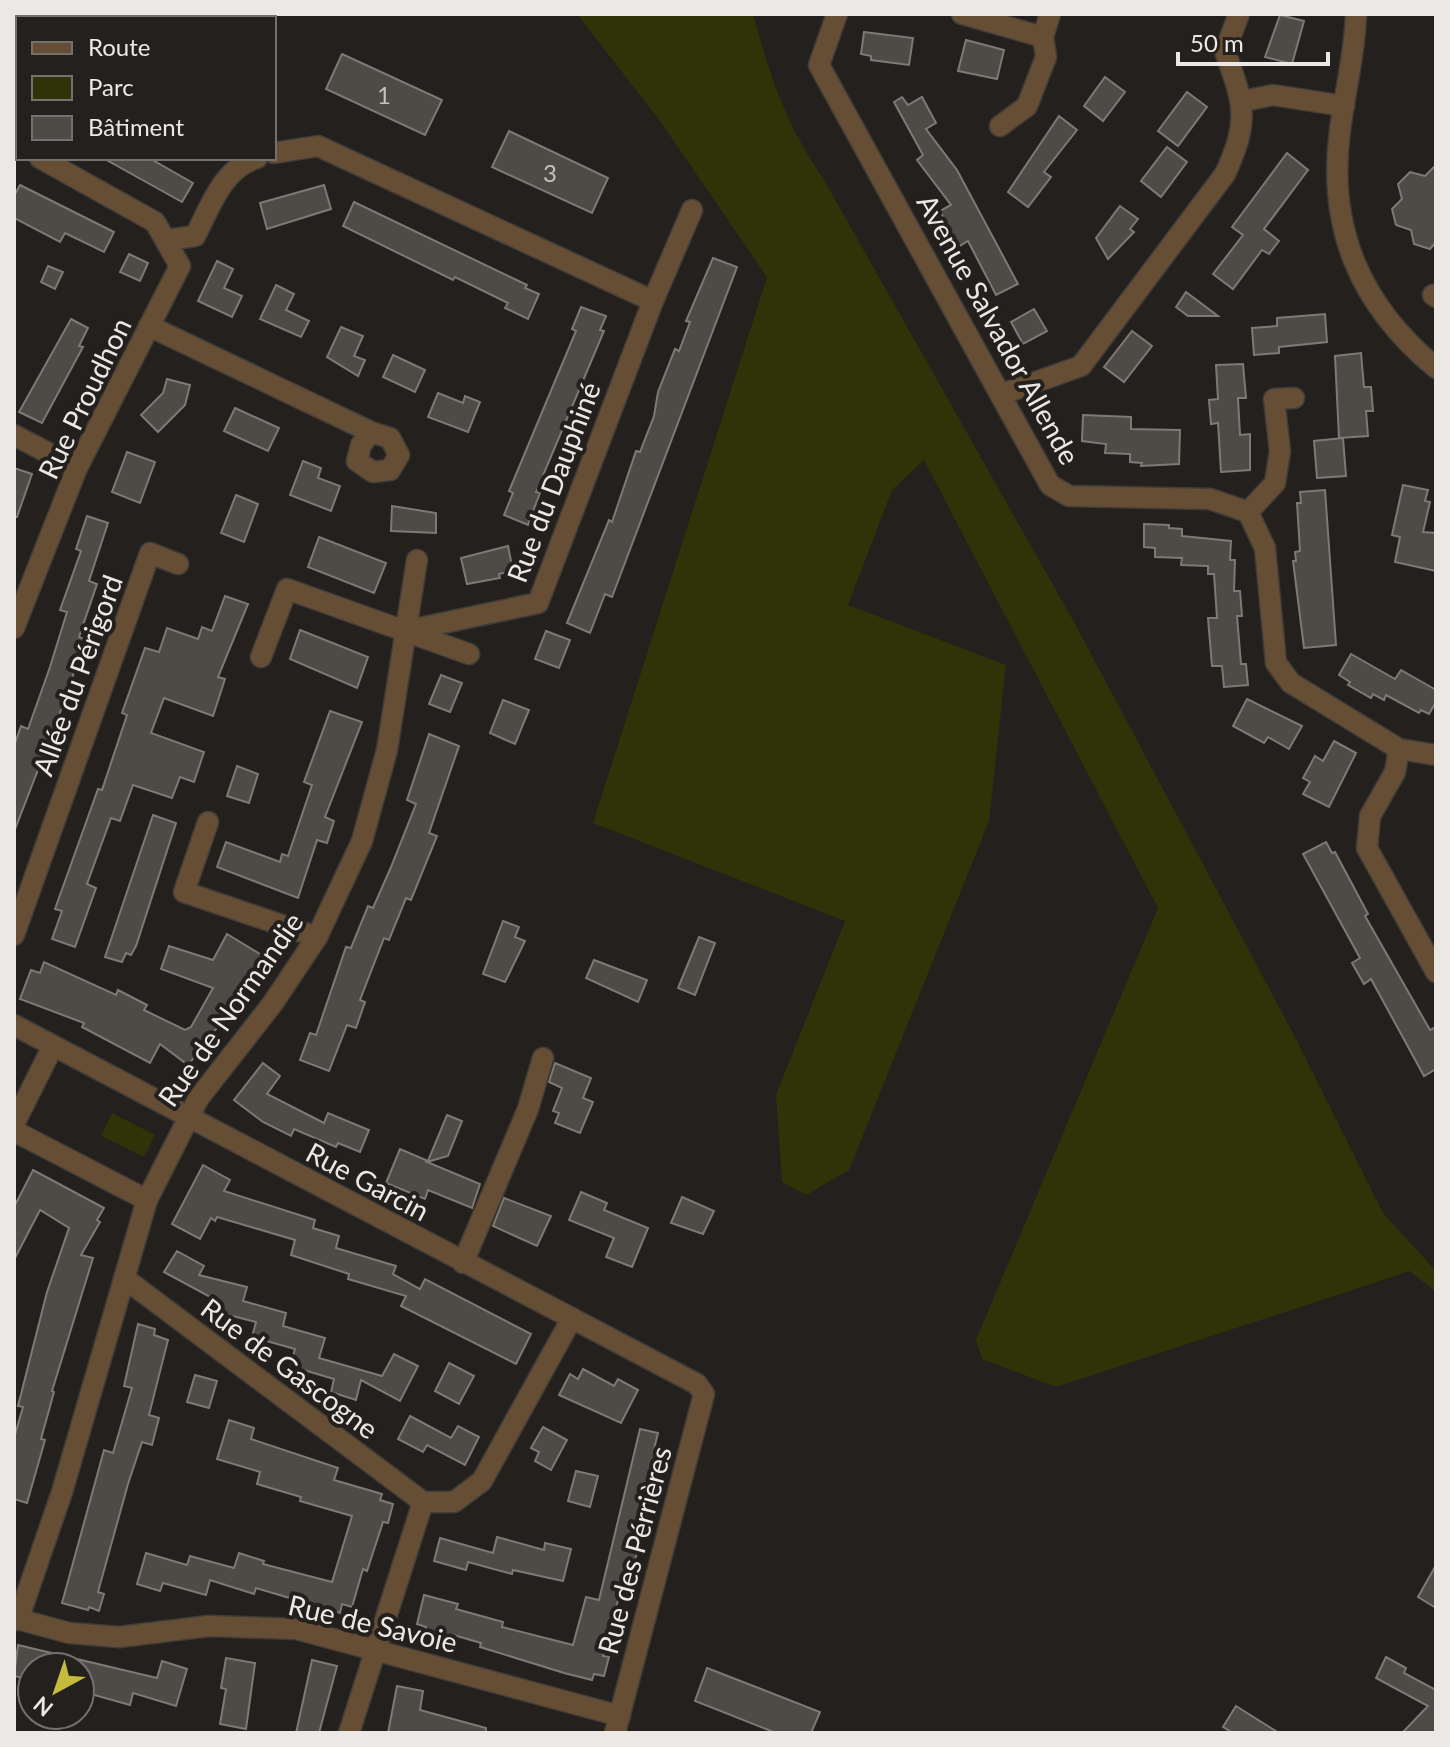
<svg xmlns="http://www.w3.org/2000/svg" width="1450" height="1747" font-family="Lato,sans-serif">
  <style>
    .green { fill: #303208 }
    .building { fill: #4e4a46; stroke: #7e7975; stroke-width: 2 }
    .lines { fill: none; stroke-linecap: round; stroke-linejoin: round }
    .minor-casing { stroke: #403c39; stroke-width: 23 }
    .minor { stroke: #664e35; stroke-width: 20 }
    .labels { text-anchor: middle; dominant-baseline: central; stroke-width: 8; stroke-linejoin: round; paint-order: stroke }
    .number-label { font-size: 24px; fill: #c4c0be }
    .street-label { font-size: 28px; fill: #ebe8e6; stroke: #24201d }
  </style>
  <rect width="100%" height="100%" fill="#24201d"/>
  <g class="green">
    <path d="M577,14H753C772,82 784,120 824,180L1074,622L1295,1037L1383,1213L1436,1271V1292L1410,1271L1056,1387L982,1359L976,1340L1158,908L924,460L892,490L848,605L1006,665L989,821L849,1170L806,1195L782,1182L776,1095L845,921L593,823L767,277L660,121Z"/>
    <path d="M112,1113L155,1135L144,1157L101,1136Z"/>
  </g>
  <g class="building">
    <path d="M1280,15L1304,21L1292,64L1265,57Z"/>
    <path d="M864,32L913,38L909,65L871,60V56L861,54Z"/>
    <path d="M966,40L1004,50L997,79L958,71Z"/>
    <path d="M342,54L442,100L425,135L326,89Z"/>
    <path d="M1105,77L1125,92L1103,121L1084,106Z"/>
    <path d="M1187,92L1207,107L1178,146L1158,131Z"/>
    <path d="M902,97L908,105L922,97L936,123L926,129L957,170L1018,284L996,295L968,241L958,247L940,211L951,205L917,160L923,155L894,102Z"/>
    <path d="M1059,116L1077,130L1044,172L1051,177L1028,207L1008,192Z"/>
    <path d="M509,131L608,178L592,213L492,167Z"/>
    <path d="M1167,147L1187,162L1161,197L1141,181Z"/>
    <path d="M1287,153L1308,170L1264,229L1279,241L1269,254L1262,250L1233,289L1213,274L1243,235L1232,227Z"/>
    <path d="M103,158H149L193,183L182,202Z"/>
    <path d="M1436,165V242L1430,249L1414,244L1411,230L1396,225L1392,209L1402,199L1398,184L1410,172L1425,176Z"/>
    <path d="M20,185L114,232L104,252L65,233L60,242L14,218V196Z"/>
    <path d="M324,185L331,209L267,229L260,203Z"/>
    <path d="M354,202L527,285L525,288L539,294L528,319L505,308L508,303L455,277L453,280L343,226Z"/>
    <path d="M1120,206L1138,219L1130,229L1134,232L1108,259L1096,238Z"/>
    <path d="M129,254L148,263L140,281L120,272Z"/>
    <path d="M713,258L737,267L612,597L605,594L590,633L567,623L609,520L612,522L636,451L640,452L654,416L658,392L675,349L679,351L690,322L686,321Z"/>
    <path d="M217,261L233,269L224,288L242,296L232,317L198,301Z"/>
    <path d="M48,266L63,272L55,289L41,282Z"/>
    <path d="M276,285L294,294L286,310L309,321L301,337L260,319Z"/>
    <path d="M1186,292L1218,316H1188L1176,307Z"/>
    <path d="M581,307L606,316L600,330L604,331L536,492L540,493L528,525L504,515L513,493L509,491L576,331L572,329Z"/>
    <path d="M1034,309L1047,331L1023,344L1011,322Z"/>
    <path d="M1325,314L1327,342L1279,347V353L1254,355L1252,328L1277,326V318Z"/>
    <path d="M71,319L88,328L79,346L83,347L42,423L19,412Z"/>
    <path d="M341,327L363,336L354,356L365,360L358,376L327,357Z"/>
    <path d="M1132,331L1152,346L1124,382L1104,367Z"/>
    <path d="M1361,353L1364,387H1371L1373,411H1366L1368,436L1339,438L1335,356Z"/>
    <path d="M393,355L425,370L415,392L383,377Z"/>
    <path d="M1243,364L1246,398H1238L1240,435L1250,434V470L1221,472L1218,423L1211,424L1209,400L1218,399L1216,365Z"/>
    <path d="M167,379L190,385L185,405L158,432L141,415L163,393Z"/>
    <path d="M438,393L463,403L465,396L480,402L468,432L428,417Z"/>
    <path d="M235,408L279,428L268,451L224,431Z"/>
    <path d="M1083,415L1131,417V429L1180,430L1179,464L1141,466L1142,463L1130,462V454L1105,453L1106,444L1082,441Z"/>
    <path d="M1343,438L1346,476L1317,478L1314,441Z"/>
    <path d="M127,452L155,462L140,503L112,492Z"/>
    <path d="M303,461L321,468L318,478L340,486L331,511L290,495Z"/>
    <path d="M14,468L32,474L17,517H14Z"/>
    <path d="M1403,485L1428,490L1425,501L1430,502L1423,532L1436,533V571L1395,562L1400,537L1392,535Z"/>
    <path d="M1325,490L1336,645L1304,648L1293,561H1296L1295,552L1300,551L1297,503H1301L1300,492Z"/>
    <path d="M236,495L258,504L244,542L221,533Z"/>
    <path d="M392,506L436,513V533L391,531Z"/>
    <path d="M87,516L108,523L89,581L97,584L79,637L84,639L68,692L14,832V746L21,726L28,729L50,667L67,612L60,610L81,551L76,549Z"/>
    <path d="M1144,524L1169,525V528L1182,529V536L1231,541L1230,560H1235L1234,591H1240L1242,616H1237L1241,664H1246L1248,685L1224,687L1222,666H1212L1208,618H1217L1214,574H1208V566L1181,565L1182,558L1155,557V548L1144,547Z"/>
    <path d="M319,537L386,563L374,593L308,567Z"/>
    <path d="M508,546L513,571L499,574L500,578L467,584L461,558Z"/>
    <path d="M225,596L248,604L218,677L225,679L213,716L164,698L151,733L204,752L194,782L180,777L172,798L133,785L120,821L111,818L87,884L96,888L75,947L52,939L62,911L55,909L98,789L102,790L127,715L122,713L145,648L159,652L167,628L198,639L202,627L212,631Z"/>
    <path d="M300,630L368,657L357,688L290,659Z"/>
    <path d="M546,631L570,640L559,668L535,659Z"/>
    <path d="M1351,654L1395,679L1401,670L1436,690V702L1429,714L1421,710L1419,713L1386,695L1384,700L1373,694L1371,698L1348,685L1350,682L1339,675Z"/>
    <path d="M441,675L462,683L450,712L429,704Z"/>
    <path d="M1247,699L1302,726L1289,749L1268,737L1264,743L1233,726Z"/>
    <path d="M503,700L529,710L515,744L490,733Z"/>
    <path d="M330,711L362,722L325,817L334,821L327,843L317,840L298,898L217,867L226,842L280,862L282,854L288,856L312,785L304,782Z"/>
    <path d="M429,734L459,746L429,833L437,836L411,900L406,898L389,940L384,938L360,1000L365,1002L356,1028L347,1025L329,1071L300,1060L310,1033L316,1035L346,947L351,948L368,906L373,908L391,867L416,804L407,800Z"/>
    <path d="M1334,741L1356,753L1329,807L1303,794L1310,782L1303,778L1315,756L1323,761Z"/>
    <path d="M237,766L258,774L249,803L227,796Z"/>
    <path d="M153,815L176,823L136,946L131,955L126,953L122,962L105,957Z"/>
    <path d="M1326,842L1332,853L1335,852L1368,914L1365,916L1430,1030L1436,1027V1069L1424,1076L1371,979L1364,984L1352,963L1360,958L1303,854Z"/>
    <path d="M503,921L519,927L515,937L525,941L505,982L483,974Z"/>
    <path d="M227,934L265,957L253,978L248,976L220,1024L188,1065L160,1044L150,1063L82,1027L84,1023L20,999L31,970L40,973L44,962L116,995L118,990L147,1005L144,1010L185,1030L191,1027L213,988L161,969L169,946L213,960Z"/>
    <path d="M699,937L715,943L695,995L678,988Z"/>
    <path d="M594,960L647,980L638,1002L586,978Z"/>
    <path d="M263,1063L280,1076L267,1094L324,1123L328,1113L369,1130L360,1152L338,1143L336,1147L294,1129L291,1136L263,1122L234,1100Z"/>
    <path d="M555,1063L591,1078L583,1098L593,1102L580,1133L555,1123L559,1113L553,1111L562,1088L549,1082Z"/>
    <path d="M447,1115L462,1121L448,1156L427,1162L480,1184L472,1208L428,1190L425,1199L386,1183L400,1149L428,1161Z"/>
    <path d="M203,1165L230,1180L224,1191L315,1220L313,1228L339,1236L336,1248L396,1266L393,1274L420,1289L425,1279L531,1334L516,1364L401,1306L406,1296L348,1279L349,1274L291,1255L295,1240L217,1217L215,1221L211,1218L200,1239L172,1224Z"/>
    <path d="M33,1170L104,1208L97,1220L100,1222L81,1255L93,1258L52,1391L54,1392L41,1439L45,1440L27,1503L14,1499V1438L23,1407L18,1406L47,1292L69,1228L40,1210L14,1260V1207Z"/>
    <path d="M581,1192L607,1203L604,1210L648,1228L632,1267L606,1257L614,1238L569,1220Z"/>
    <path d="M682,1197L714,1211L703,1234L671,1223Z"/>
    <path d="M504,1198L551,1216L537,1246L493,1226Z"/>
    <path d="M177,1251L204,1266L199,1275L247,1287L243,1301L286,1313L283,1326L325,1338L319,1358L382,1376L394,1354L418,1366L400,1401L361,1380L356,1400L331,1392L334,1379L290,1366L295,1349L252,1337L256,1322L213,1311L216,1300L164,1272Z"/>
    <path d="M138,1324L155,1329L154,1335L168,1340L149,1415L159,1418L152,1445L142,1442L128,1484L98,1592L104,1594L99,1611L89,1607L88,1610L62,1603L104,1450L113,1453L132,1388L124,1386Z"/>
    <path d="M449,1363L474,1376L459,1404L435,1391Z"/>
    <path d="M583,1369L614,1386L618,1379L638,1390L621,1423L559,1395L570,1374L578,1379Z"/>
    <path d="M195,1375L217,1381L209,1408L187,1402Z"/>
    <path d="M410,1416L451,1438L458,1426L479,1437L465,1465L427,1445L423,1452L398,1439Z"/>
    <path d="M229,1420L254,1428L251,1439L338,1468L334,1480L382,1494L380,1500L393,1504L388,1523L383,1522L367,1571L363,1569L352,1607L342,1604L340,1613L256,1588L254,1594L210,1580L206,1595L163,1583L160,1591L137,1584L146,1553L187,1565L190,1556L234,1568L239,1553L264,1561L263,1564L332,1582L352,1516L300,1501L301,1497L257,1484L260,1472L217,1459Z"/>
    <path d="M543,1427L567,1440L551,1470L535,1461L539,1452L531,1448Z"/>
    <path d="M640,1429L658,1433L653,1453L662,1455L630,1580L624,1578L603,1656L609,1657L604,1676L594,1674L592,1680L564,1673L480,1647L481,1643L450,1634L448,1642L424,1636L426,1627L417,1624L424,1595L458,1604L456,1609L503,1622L502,1627L573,1645L586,1597L599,1600Z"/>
    <path d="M576,1471L598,1476L590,1507L568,1501Z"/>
    <path d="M497,1537L544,1550L545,1543L571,1549L563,1581L513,1570L512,1574L468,1562L466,1570L434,1561L440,1538L493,1553Z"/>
    <path d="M1436,1565V1608L1418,1597Z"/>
    <path d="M18,1645L157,1678L162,1661L187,1669L176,1706L133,1693L130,1705L80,1691V1662L79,1667H32V1680L14,1676Z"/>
    <path d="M1386,1657L1406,1668L1404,1673L1436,1690V1733H1402L1428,1706L1376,1678Z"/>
    <path d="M226,1658L255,1663L246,1729L220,1724L226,1689L221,1688Z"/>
    <path d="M312,1660L337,1666L319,1733H296Z"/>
    <path d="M707,1668L820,1712L811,1733H776L695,1701Z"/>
    <path d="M397,1686L423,1691L420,1710L486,1728V1733H388Z"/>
    <path d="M1236,1706L1279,1733H1233L1223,1727Z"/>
  </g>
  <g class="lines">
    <g class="minor-casing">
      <g id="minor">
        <path d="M837,14L819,65L1050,485L1069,496L1210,499L1248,512L1265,548L1276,663L1291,683L1399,749L1436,755"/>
        <path d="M962,14L1043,37"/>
        <path d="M1356,14C1355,53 1345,91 1340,130C1327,228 1360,305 1436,368"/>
        <path d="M1243,101L1273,95L1344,106"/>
        <path d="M1000,126L1027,106L1046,57L1043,37L1050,14"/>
        <path d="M14,143L18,146"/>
        <path d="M274,153L318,146L653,301L538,603L405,631"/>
        <path d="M167,240L195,236C211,206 222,169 257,158"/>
        <path d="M1433,295L1436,297"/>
        <path d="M653,301L692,210"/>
        <path d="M149,326L371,432L390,438L399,455L390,470L373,472L357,461L361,445L371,432"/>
        <path d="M1002,394L1081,366L1225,174C1250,120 1244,105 1225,51L1239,14"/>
        <path d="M14,435L77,468"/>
        <path d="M1248,512L1275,483L1280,451L1274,399L1294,398"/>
        <path d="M14,628L77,468L180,266L155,222L40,158"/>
        <path d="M261,657L287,589L469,654"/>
        <path d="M1399,749L1395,772L1370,816L1367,848L1436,972"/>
        <path d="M208,822L184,892L317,937"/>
        <path d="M14,935L150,553L178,564"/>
        <path d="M14,1025L697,1384L704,1394L615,1733"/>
        <path d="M14,1124L53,1046"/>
        <path d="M14,1131L147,1200"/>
        <path d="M463,1263L528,1109L543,1058"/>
        <path d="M124,1278L423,1502"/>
        <path d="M14,1618L69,1633L119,1637L209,1626L296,1629L620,1716"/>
        <path d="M18,1620L62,1492L147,1200L198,1099L273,1003L317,937L362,841L387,750L417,560"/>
        <path d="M349,1733L423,1502H454L482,1481L572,1318"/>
      </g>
    </g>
    <use href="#minor" class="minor"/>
  </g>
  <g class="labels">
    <g class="number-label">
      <text x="384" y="94">1</text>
      <text x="550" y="172">3</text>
    </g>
    <g class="street-label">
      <text transform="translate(999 329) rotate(61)">Avenue Salvador Allende</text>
      <text transform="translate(84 398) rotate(-64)">Rue Proudhon</text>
      <text transform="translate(553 482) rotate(-69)">Rue du Dauphiné</text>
      <text transform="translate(77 675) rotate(-70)">Allée du Périgord</text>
      <text transform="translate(230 1009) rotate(-55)">Rue de Normandie</text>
      <text transform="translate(368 1181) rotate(28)">Rue Garcin</text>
      <text transform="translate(290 1368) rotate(37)">Rue de Gascogne</text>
      <text transform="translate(634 1550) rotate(-75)">Rue des Pérrières</text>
      <text transform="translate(373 1623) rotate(13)">Rue de Savoie</text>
    </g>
  </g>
  <rect width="1450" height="1747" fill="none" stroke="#ebe8e6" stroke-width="32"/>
  <rect x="16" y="16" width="260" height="144" fill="#24201d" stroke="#74706d" stroke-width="2"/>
  <rect x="32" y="42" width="40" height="12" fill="#664e35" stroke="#74706d" stroke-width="2"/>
  <text x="88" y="56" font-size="24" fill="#ebe8e6">Route</text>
  <rect x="32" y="76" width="40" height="24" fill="#303208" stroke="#74706d" stroke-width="2"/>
  <text x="88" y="96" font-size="24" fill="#ebe8e6">Parc</text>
  <rect x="32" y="116" width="40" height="24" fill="#4e4a46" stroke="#74706d" stroke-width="2"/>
  <text x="88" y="136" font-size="24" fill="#ebe8e6">Bâtiment</text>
  <g transform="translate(56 1691) rotate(220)"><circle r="38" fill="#24201d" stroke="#74706d" stroke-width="2"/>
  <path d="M0-6L14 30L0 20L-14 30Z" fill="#c5bc3d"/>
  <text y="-12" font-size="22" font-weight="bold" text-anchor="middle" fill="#ebe8e6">N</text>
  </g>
  <path d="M1178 52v12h150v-12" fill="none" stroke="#ebe8e6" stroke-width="4"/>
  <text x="1190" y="52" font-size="24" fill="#ebe8e6" stroke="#24201d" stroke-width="6" paint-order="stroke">50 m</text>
</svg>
